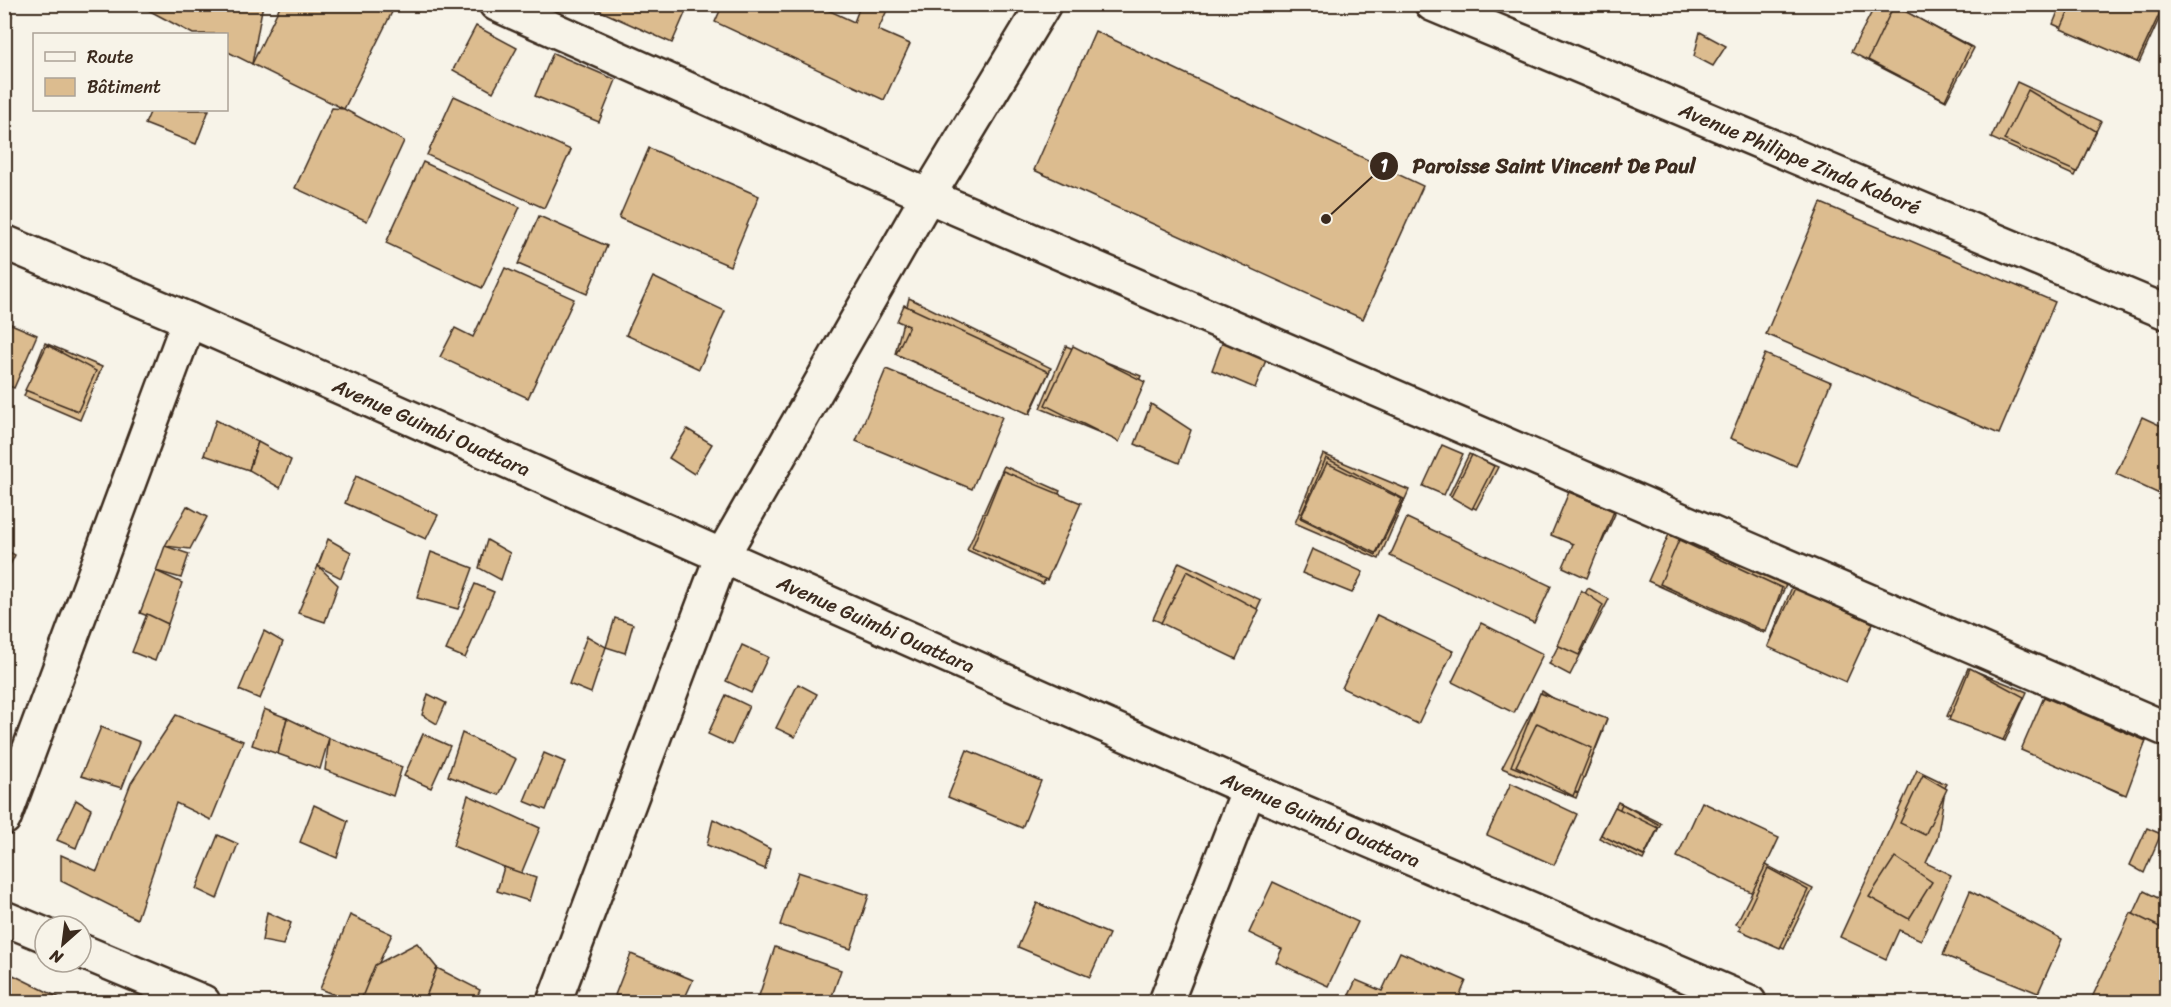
<svg xmlns="http://www.w3.org/2000/svg" width="2171" height="1007" font-family="Sriracha,sans-serif">
  <style>
    .building { fill: #dcbc8f; stroke: #3b2a1e; stroke-width: 1.5 }
    .lines { fill: none; stroke-linecap: round; stroke-linejoin: round }
    .minor-casing { stroke: #3b2a1e; stroke-width: 38 }
    .minor { stroke: #f7f3e8; stroke-width: 33 }
    .labels { text-anchor: middle; dominant-baseline: central; stroke-width: 4.5; stroke-linejoin: round; paint-order: stroke }
    .street-label { font-size: 20px; fill: #3b2a1e; stroke: #f7f3e8 }
    .leader { fill: none; stroke: #3b2a1e; stroke-width: 2 }
    .callout-dot { fill: #3b2a1e; stroke: #f7f3e8; stroke-width: 2 }
    .mark-label { font-size: 18px; text-anchor: middle; font-weight: bold; fill: #fff }
    .callout-label { font-size: 21px; text-anchor: middle; font-weight: bold; fill: #3b2a1e; stroke: #f7f3e8; stroke-width: 4.5; stroke-linejoin: round; paint-order: stroke }
  </style>
  <rect width="100%" height="100%" fill="#f7f3e8"/>
  <filter id="ink" filterUnits="userSpaceOnUse"><feTurbulence type="fractalNoise" baseFrequency=".0167" numOctaves="2"/><feDisplacementMap in="SourceGraphic" scale="12" xChannelSelector="R" yChannelSelector="G"/><feConvolveMatrix kernelMatrix="1 2 1 2 8 2 1 2 1" color-interpolation-filters="sRGB"/></filter>
  <g filter="url(#ink)">
    <g class="building">
      <path d="M137,4H263L252,64L226,51V34H193Z"/>
      <path d="M281,4H388L394,8L344,109L252,64Z"/>
      <path d="M585,4H689L672,43Z"/>
      <path d="M723,4H815L854,22L861,4H880L888,8L878,30L910,44L884,100L715,22Z"/>
      <path d="M1876,4H1891L1974,48L1946,101L1851,52Z"/>
      <path d="M2061,4H2166L2139,63L2053,24Z"/>
      <path d="M2072,4H2164L2137,62L2061,29Z"/>
      <path d="M1894,5L1970,47L1945,100L1868,60Z"/>
      <path d="M4,13L12,16L4,33Z"/>
      <path d="M476,26L517,48L493,92L453,70Z"/>
      <path d="M1095,31L1423,186L1363,319L1034,170Z"/>
      <path d="M1700,32L1726,46L1713,66L1694,56Z"/>
      <path d="M553,53L616,80L599,122L535,96Z"/>
      <path d="M2017,82L2101,121L2075,176L1991,138Z"/>
      <path d="M2028,90L2096,131L2077,172L2004,140Z"/>
      <path d="M454,96L571,150L544,208L427,155Z"/>
      <path d="M332,108L344,109L404,141L367,221L295,188Z"/>
      <path d="M151,110H209L196,144L145,124Z"/>
      <path d="M649,148L759,196L730,266L619,218Z"/>
      <path d="M423,162L520,207L482,288L386,243Z"/>
      <path d="M1821,203L2055,302L1999,434L1766,334Z"/>
      <path d="M539,216L607,246L587,294L518,264Z"/>
      <path d="M505,268L574,299L528,398L440,357L455,328L473,337Z"/>
      <path d="M653,277L725,311L699,369L626,335Z"/>
      <path d="M909,298L1051,368L1030,414L895,354Z"/>
      <path d="M904,305L1049,372L1029,414L896,354L909,326L897,321Z"/>
      <path d="M4,321L37,335L14,388L4,384Z"/>
      <path d="M1224,338L1266,360L1255,388L1212,370Z"/>
      <path d="M45,343L102,367L80,420L24,396Z"/>
      <path d="M47,345L96,371L78,411L25,390Z"/>
      <path d="M1066,346L1141,376L1115,439L1040,408Z"/>
      <path d="M1073,346L1145,382L1119,442L1045,405Z"/>
      <path d="M1765,354L1831,382L1796,466L1730,438Z"/>
      <path d="M886,369L1002,417L972,489L856,441Z"/>
      <path d="M1151,404L1191,430L1179,463L1135,444Z"/>
      <path d="M2142,417L2166,428V497L2116,474Z"/>
      <path d="M216,420L258,442L249,470L204,455Z"/>
      <path d="M687,429L712,444L694,474L669,458Z"/>
      <path d="M258,442L291,460L280,488L249,470Z"/>
      <path d="M1442,445L1463,454L1444,495L1423,486Z"/>
      <path d="M1323,454L1409,490L1379,559L1295,523Z"/>
      <path d="M1469,454L1498,467L1476,509L1449,495Z"/>
      <path d="M1472,455L1494,466L1472,509L1451,497Z"/>
      <path d="M1326,458L1404,499L1376,555L1300,518Z"/>
      <path d="M1327,463L1402,499L1376,553L1301,517Z"/>
      <path d="M1004,466L1060,491L1052,509L1072,518L1043,584L967,550Z"/>
      <path d="M1003,471L1081,503L1047,580L972,548Z"/>
      <path d="M356,476L438,515L426,539L345,503Z"/>
      <path d="M1572,491L1615,514L1597,554L1557,536Z"/>
      <path d="M1569,492L1614,511L1587,578L1563,567L1573,544L1551,535Z"/>
      <path d="M187,506L207,517L190,549L165,546Z"/>
      <path d="M1407,518L1551,586L1534,623L1390,556Z"/>
      <path d="M1670,532L1786,585L1764,633L1648,581Z"/>
      <path d="M328,539L351,552L341,578L318,566Z"/>
      <path d="M487,540L510,553L501,580L479,568Z"/>
      <path d="M1679,540L1782,588L1766,632L1660,584Z"/>
      <path d="M165,546L189,554L181,578L156,571Z"/>
      <path d="M4,549L15,555L4,577Z"/>
      <path d="M1312,549L1363,572L1352,593L1302,573Z"/>
      <path d="M431,552L473,568L458,609L417,598Z"/>
      <path d="M1179,562L1261,600L1235,656L1153,619Z"/>
      <path d="M318,566L338,585L325,622L298,613Z"/>
      <path d="M156,571L182,583L168,624L140,613Z"/>
      <path d="M1187,571L1259,610L1236,659L1161,623Z"/>
      <path d="M475,584L494,592L465,658L446,650Z"/>
      <path d="M1792,587L1870,622L1844,678L1768,646Z"/>
      <path d="M1588,588L1609,599L1570,675L1549,664Z"/>
      <path d="M1795,588L1873,623L1846,682L1768,647Z"/>
      <path d="M1581,590L1603,605L1579,655L1557,645Z"/>
      <path d="M147,614L168,624L155,661L132,652Z"/>
      <path d="M1377,615L1453,651L1418,724L1342,688Z"/>
      <path d="M615,618L633,624L625,653L606,647Z"/>
      <path d="M1481,623L1543,654L1514,713L1452,682Z"/>
      <path d="M264,631L283,642L260,699L239,690Z"/>
      <path d="M587,636L606,647L591,693L569,684Z"/>
      <path d="M742,645L768,657L751,693L726,681Z"/>
      <path d="M1968,668L2027,692L2005,741L1947,716Z"/>
      <path d="M1970,668L2024,697L2003,740L1949,720Z"/>
      <path d="M798,684L817,694L795,737L776,728Z"/>
      <path d="M1542,691L1603,731L1576,798L1502,768Z"/>
      <path d="M1540,693L1607,719L1578,793L1511,766Z"/>
      <path d="M428,694L446,703L437,724L422,715Z"/>
      <path d="M726,695L749,706L732,745L708,734Z"/>
      <path d="M2047,696L2146,741L2122,794L2023,749Z"/>
      <path d="M2044,697L2146,741L2126,795L2021,750Z"/>
      <path d="M264,709L287,718L278,754L252,745Z"/>
      <path d="M176,715L243,741L211,820L176,803L137,919L61,881V855L97,871L131,783Z"/>
      <path d="M287,718L329,738L320,769L278,754Z"/>
      <path d="M1537,723L1592,748L1573,796L1516,766Z"/>
      <path d="M101,727L140,742L122,788L81,776Z"/>
      <path d="M462,733L516,759L499,795L448,776Z"/>
      <path d="M423,734L450,746L431,788L404,776Z"/>
      <path d="M329,738L402,767L393,796L325,770Z"/>
      <path d="M967,750L1041,781L1022,828L948,797Z"/>
      <path d="M544,753L565,762L546,810L524,801Z"/>
      <path d="M1917,770L1946,784L1937,839L1926,863L1951,875L1921,940L1899,930L1886,959L1840,937Z"/>
      <path d="M1923,775L1947,789L1925,835L1900,823Z"/>
      <path d="M1511,783L1577,814L1554,865L1487,835Z"/>
      <path d="M468,795L540,828L521,874L453,846Z"/>
      <path d="M76,800L91,809L76,848L57,840Z"/>
      <path d="M1618,802L1661,823L1643,860L1599,838Z"/>
      <path d="M1702,802L1779,838L1753,893L1677,857Z"/>
      <path d="M1622,804L1658,824L1643,856L1607,838Z"/>
      <path d="M314,805L348,821L337,858L300,842Z"/>
      <path d="M1615,807L1658,828L1644,856L1601,835Z"/>
      <path d="M713,819L770,849L765,869L707,845Z"/>
      <path d="M2147,828L2161,834L2144,873L2130,865Z"/>
      <path d="M218,835L238,844L217,899L196,889Z"/>
      <path d="M1895,857L1932,882L1909,919L1869,897Z"/>
      <path d="M1766,865L1813,889L1784,948L1736,924Z"/>
      <path d="M504,867L536,878L529,901L497,891Z"/>
      <path d="M1768,868L1808,890L1780,948L1739,930Z"/>
      <path d="M798,872L869,895L851,949L780,925Z"/>
      <path d="M1273,882L1358,922L1328,986L1276,962L1282,949L1249,933Z"/>
      <path d="M1970,891L2062,939L2038,993L1943,955Z"/>
      <path d="M2144,891L2166,902V1002H2093Z"/>
      <path d="M1037,903L1109,934L1090,977L1018,947Z"/>
      <path d="M267,912L291,923L283,945L262,941Z"/>
      <path d="M2131,913L2166,930V1002H2090Z"/>
      <path d="M350,915L392,934L361,1002H352L320,989Z"/>
      <path d="M417,943L437,968L424,1002H360L375,965Z"/>
      <path d="M775,947L841,970L830,1002H757Z"/>
      <path d="M1400,952L1466,981L1457,1002H1346L1356,980L1382,991Z"/>
      <path d="M631,954L693,980L683,1002H634L615,995Z"/>
      <path d="M437,968L480,990L475,1002H424Z"/>
      <path d="M5,971L68,1002H4Z"/>
    </g>
    <g class="lines">
      <g class="minor-casing">
        <g id="minor">
          <path d="M496,4L928,196L2166,729"/>
          <path id="s1" d="M1432,4L2166,312"/>
          <path id="s2" d="M4,242L189,320L1249,789L1749,1002"/>
          <path d="M4,818L189,320"/>
          <path d="M4,918L45,935"/>
          <path d="M81,951L203,1002"/>
          <path d="M554,1002L722,556L928,196L1044,4"/>
          <path d="M1166,1002L1249,789"/>
        </g>
      </g>
      <use href="#minor" class="minor"/>
    </g>
  </g>
  <g class="labels">
    <g class="street-label">
      <text stroke="none"><textPath href="#s1" startOffset="399">Avenue Philippe Zinda Kaboré</textPath></text>
      <text stroke="none"><textPath href="#s2" startOffset="466">Avenue Guimbi Ouattara</textPath></text>
      <text stroke="none"><textPath href="#s2" startOffset="952">Avenue Guimbi Ouattara</textPath></text>
      <text stroke="none"><textPath href="#s2" startOffset="1438">Avenue Guimbi Ouattara</textPath></text>
    </g>
  </g>
  <path class="leader" d="M1326 219L1384 166"/>
  <g class="callout-dot">
    <circle cx="1326" cy="219" r="6"/>
    <circle cx="1384" cy="166" r="15"/>
  </g>
  <g class="mark-label">
    <text x="1384" y="172">1</text>
  </g>
  <g class="callout-label">
    <text x="1554" y="173">Paroisse Saint Vincent De Paul</text>
  </g>
  <rect width="2171" height="1007" fill="none" stroke="#f7f3e8" stroke-width="24"/>
  <rect x="12" y="12" width="2147" height="983" fill="none" stroke="#3b2a1e" stroke-width="2" filter="url(#ink)"/>
  <rect x="33" y="33" width="195" height="78" fill="#f7f3e8" stroke="#aca397" stroke-width="1.5"/>
  <rect x="45" y="52" width="30" height="9" fill="#f7f3e8" stroke="#aca397" stroke-width="1.5"/>
  <text x="87" y="63" font-size="18" fill="#3b2a1e">Route</text>
  <rect x="45" y="78" width="30" height="18" fill="#dcbc8f" stroke="#aca397" stroke-width="1.5"/>
  <text x="87" y="93" font-size="18" fill="#3b2a1e">Bâtiment</text>
  <g transform="translate(63 944) rotate(208)"><circle r="28" fill="#f7f3e8" stroke="#aca397" stroke-width="1.5"/>
  <path d="M0-4.5L10 22L0 15L-10 22Z" fill="#3b2a1e"/>
  <text y="-9" font-size="16" font-weight="bold" text-anchor="middle" fill="#3b2a1e">N</text>
  </g>
</svg>
